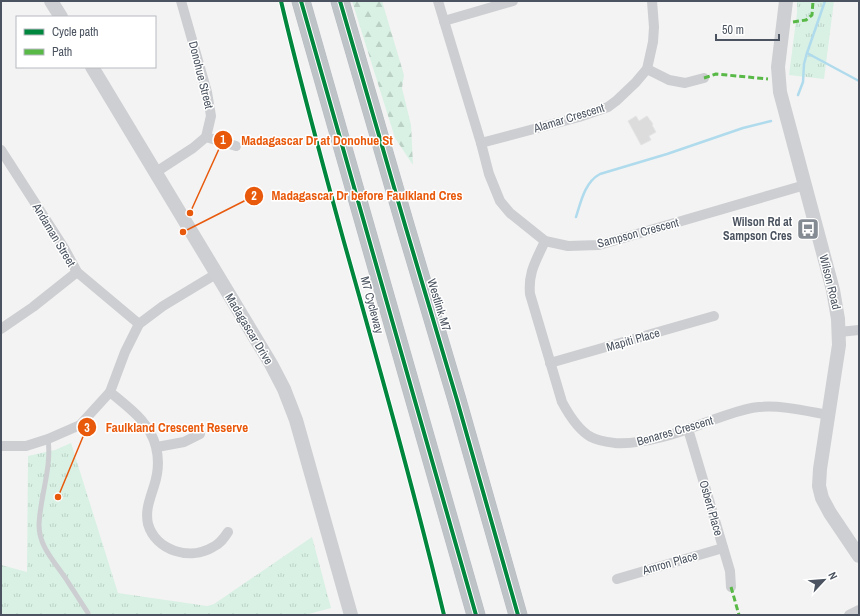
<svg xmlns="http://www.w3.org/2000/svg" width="860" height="616" font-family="'Archivo Narrow',sans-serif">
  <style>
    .forest { fill: url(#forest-firs) }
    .park { fill: url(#park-tufts) }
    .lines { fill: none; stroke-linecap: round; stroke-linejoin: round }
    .stream { stroke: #afdbed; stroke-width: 2.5 }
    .building { fill: #dcdcdd; stroke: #e4e5e6 }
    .highway-casing { stroke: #b8bcc2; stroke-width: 19 }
    .lane { stroke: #cdced1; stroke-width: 5 }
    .street { stroke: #cdced1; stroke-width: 10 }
    .secondary { stroke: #cecfd2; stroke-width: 14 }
    .highway { stroke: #bec3c8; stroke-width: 18 }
    .quiet { stroke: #58b947; stroke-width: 3; stroke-dasharray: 6 3; stroke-linecap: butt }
    .cycleway-casing { stroke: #fff; stroke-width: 6 }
    .cycleway { stroke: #00873e; stroke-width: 4 }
    .labels { text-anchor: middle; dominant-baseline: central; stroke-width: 3; stroke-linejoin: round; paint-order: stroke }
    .street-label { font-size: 12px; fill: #4a535f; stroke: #fff }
    .poi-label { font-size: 12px; font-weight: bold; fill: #4a535f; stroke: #fff; text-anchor: end }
    .leader { fill: none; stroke: #e8590c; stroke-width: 1.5 }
    .callout-dot { fill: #e8590c; stroke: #fff; stroke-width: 1.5 }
    .mark-label { font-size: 12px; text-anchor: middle; font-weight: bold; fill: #fff }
    .callout-label { font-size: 13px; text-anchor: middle; font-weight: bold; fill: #e8590c; stroke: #fff; stroke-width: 3; stroke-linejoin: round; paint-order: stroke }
  </style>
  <defs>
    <pattern id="forest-firs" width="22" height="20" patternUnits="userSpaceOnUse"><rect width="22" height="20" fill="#d9f1e4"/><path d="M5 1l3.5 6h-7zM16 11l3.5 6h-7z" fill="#bcd1c6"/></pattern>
    <pattern id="park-tufts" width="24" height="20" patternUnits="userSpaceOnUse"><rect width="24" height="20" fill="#d9f1e4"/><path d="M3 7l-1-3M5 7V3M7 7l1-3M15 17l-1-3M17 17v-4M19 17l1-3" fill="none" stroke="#bcd1c6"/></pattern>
  </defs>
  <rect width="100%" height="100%" fill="#f3f3f3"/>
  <path class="forest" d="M352,1H382L404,75L402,88L411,125L413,165L395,138Z"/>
  <g class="park">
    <path d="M797,1H834L824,79L789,75L797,13Z"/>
    <path d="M71,443L118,593L207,606L214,604L312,537L331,608L305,615H1V565L27,572L28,456L55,450Z"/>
  </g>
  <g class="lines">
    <g class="stream">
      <path d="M807,53L859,81"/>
      <path d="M798,95L803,82L804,64L807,53L825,1"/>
      <path d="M576,217C581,201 585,182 600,174L667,154L743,128L771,121"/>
    </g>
  </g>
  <path class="building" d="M636,116L639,121L647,116L653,124L652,125L656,132L649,136L651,140L641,145L628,121Z"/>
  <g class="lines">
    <g class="highway-casing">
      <g id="highway">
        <path d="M301,1L476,615"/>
        <path d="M340,1L405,225L457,400L518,615"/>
      </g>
    </g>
    <path class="lane" d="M48,439C52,468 40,496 39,525C39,547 55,562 66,579C73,590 81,602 88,613V615"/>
    <g class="street">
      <path d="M438,1L481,143L489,174L500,201L510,213L545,241L568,246L599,245L805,185"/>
      <path d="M444,21L513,1"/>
      <path d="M647,69L669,80L685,83L704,78"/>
      <path d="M206,137L236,146"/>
      <path d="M481,143L579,117L608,107L616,101L636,82L647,69L653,42L654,27L652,1"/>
      <path d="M1,150L64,248L77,272L139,324"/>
      <path d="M156,172L193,148L206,137L211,116L207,92L181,1"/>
      <path d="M545,241C536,261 528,272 530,294L562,402C569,415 578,430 591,437C598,441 607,442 615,443C651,445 687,429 721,417C733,413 746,408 759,407C782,405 806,411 829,415"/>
      <path d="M1,329L33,307L77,272"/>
      <path d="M839,332L859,330"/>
      <path d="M550,363L714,316"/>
      <path d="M110,392C129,408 150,422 156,447C159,459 158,474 154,486C150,499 145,510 148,524C156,551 190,561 213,547C220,544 224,538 228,532"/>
      <path d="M688,429L730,571L731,587"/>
      <path d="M1,446H26L48,439L80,425L110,392L125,352L139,324L163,306L216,274"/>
      <path d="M157,447L184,442L200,434"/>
      <path d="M617,579L723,548"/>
      <path d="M849,615L859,610"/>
    </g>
    <g class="secondary">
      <path d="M51,1L61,17"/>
      <path d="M786,1L778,67L780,92L833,290L838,319L839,345L820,469L819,486L822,498L830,513L859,556"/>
      <path d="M92,67L271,364L284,389L296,420L351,615"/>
    </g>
    <use href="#highway" class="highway"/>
    <g class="quiet">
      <path d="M793,22L806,20L812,15L813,1"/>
      <path d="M704,78L716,74L768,79"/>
      <path d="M731,587L739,615"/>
    </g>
    <g class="cycleway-casing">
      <g id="cycleway">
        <path d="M281,1C300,82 322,162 344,242C379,366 414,490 444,615"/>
        <path d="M301,1L476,615"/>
        <path d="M340,1L405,225L457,400L518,615"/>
      </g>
    </g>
    <use href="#cycleway" class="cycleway"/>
  </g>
  <defs>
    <g id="bus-square" transform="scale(1.15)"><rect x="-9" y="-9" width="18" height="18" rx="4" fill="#858b93" stroke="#fff"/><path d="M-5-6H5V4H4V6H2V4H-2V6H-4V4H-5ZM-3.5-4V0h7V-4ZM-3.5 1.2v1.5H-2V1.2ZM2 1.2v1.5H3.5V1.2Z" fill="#fff"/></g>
  </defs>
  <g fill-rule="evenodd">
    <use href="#bus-square" x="808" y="229"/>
  </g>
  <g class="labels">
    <g class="street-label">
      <text transform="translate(201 75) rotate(76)">Donohue Street</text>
      <text transform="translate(569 118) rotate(-17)">Alamar Crescent</text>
      <text transform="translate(638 233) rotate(-15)">Sampson Crescent</text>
      <text transform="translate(54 235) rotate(59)">Andaman Street</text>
      <text transform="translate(830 282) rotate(76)">Wilson Road</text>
      <text transform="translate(372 305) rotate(75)">M7 Cycleway</text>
      <text transform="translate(439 305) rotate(73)">Westlink M7</text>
      <text transform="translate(249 329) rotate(59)">Madagascar Drive</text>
      <text transform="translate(633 340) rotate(-16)">Mapiti Place</text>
      <text transform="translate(675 431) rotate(-16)">Benares Crescent</text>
      <text transform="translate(711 508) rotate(74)">Osbert Place</text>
      <text transform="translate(670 563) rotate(-16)">Amron Place</text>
    </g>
    <g class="poi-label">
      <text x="792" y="222">Wilson Rd at<tspan x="792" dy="14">Sampson Cres</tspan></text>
    </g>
  </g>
  <path class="leader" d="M190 213L223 140M183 232L254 196M58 497L87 427"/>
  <g class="callout-dot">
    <circle cx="190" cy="213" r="4"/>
    <circle cx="183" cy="232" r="4"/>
    <circle cx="58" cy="497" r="4"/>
    <circle cx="223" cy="140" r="10"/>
    <circle cx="254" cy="196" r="10"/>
    <circle cx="87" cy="427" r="10"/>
  </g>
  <g class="mark-label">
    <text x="223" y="144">1</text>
    <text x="254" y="200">2</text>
    <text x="87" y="432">3</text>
  </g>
  <g class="callout-label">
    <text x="317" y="145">Madagascar Dr at Donohue St</text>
    <text x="367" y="200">Madagascar Dr before Faulkland Cres</text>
    <text x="177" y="432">Faulkland Crescent Reserve</text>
  </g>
  <rect width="860" height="616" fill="none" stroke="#4a535f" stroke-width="4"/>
  <rect x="16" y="16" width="140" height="52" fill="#ffffff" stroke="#b7babf"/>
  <rect x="24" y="29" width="20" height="6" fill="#00873e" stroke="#b7babf"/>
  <text x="52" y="36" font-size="12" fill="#4a535f">Cycle path</text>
  <rect x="24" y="49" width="20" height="6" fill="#58b947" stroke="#b7babf"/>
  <text x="52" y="56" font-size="12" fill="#4a535f">Path</text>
  <g transform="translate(824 580) rotate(64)" stroke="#ffffff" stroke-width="3" paint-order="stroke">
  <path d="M0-3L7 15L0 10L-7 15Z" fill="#4a535f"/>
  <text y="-6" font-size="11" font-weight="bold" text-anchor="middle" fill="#4a535f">N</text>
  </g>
  <path d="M716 34v6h63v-6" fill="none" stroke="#4a535f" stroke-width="2"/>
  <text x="722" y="34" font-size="12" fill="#4a535f" stroke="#ffffff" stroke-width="3" paint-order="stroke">50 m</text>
</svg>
